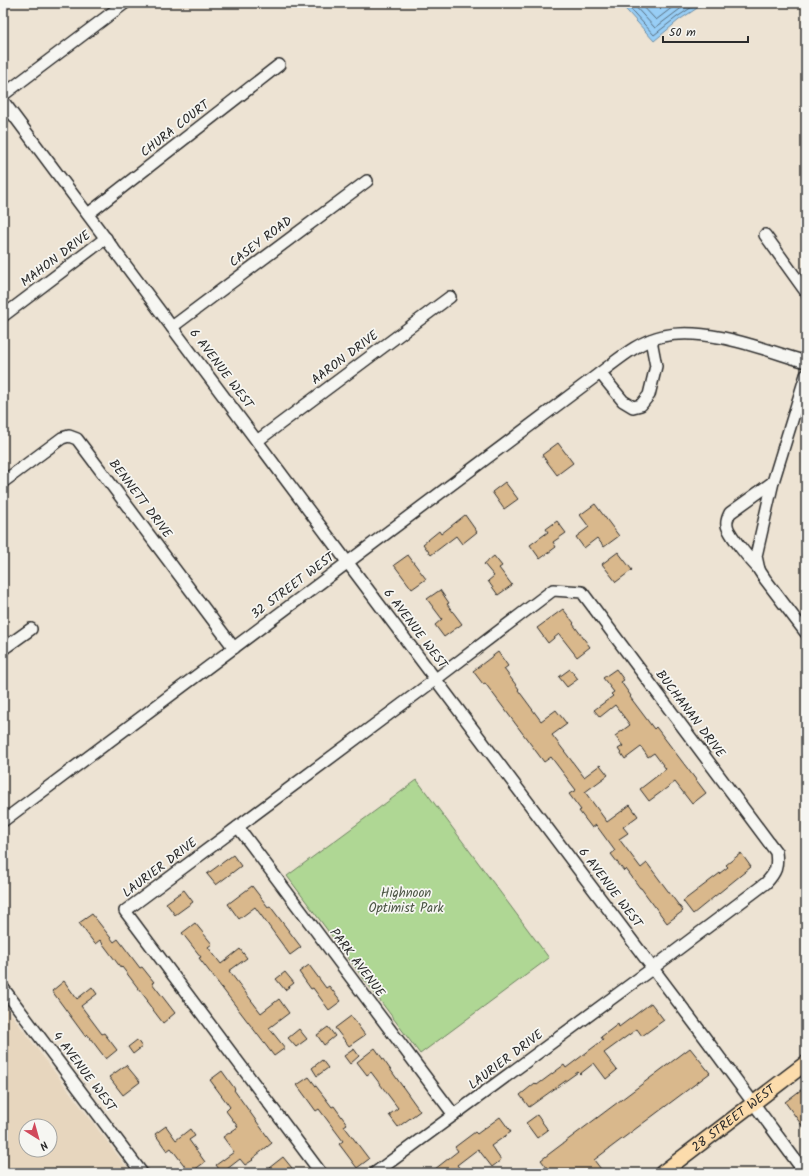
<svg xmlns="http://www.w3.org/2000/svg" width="809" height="1176" font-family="Kalam,sans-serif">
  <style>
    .built { fill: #e7d6be; fill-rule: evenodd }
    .green { fill: #afd794; stroke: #6d8160 }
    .water { fill: #98cef6; stroke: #6c8da5 }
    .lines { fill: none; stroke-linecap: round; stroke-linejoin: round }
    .shore { stroke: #576c7c; stroke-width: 1 }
    .building { fill: #d9b88c; stroke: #2b2b2b }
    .minor-casing { stroke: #2b2b2b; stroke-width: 14 }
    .major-casing { stroke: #2b2b2b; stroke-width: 17 }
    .minor { stroke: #f6f6f2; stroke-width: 11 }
    .major { stroke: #fcdcac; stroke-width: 14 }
    .labels { text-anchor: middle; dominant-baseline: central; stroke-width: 3.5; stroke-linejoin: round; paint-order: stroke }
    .street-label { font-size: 13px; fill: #2b2b2b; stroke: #f6f6f2 }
    .park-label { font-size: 13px; fill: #4c5645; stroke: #f6f6f2 }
  </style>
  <rect width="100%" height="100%" fill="#ede3d3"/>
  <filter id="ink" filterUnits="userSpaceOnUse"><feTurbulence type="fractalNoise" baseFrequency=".025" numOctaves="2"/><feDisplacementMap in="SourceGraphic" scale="8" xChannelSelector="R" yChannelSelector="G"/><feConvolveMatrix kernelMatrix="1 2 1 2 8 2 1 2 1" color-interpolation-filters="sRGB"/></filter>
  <g filter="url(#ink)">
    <path class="built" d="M3,1003L63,1083L131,1173H3ZM26,1126H50V1150H26Z"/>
    <path class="green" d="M417,780L549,958L420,1054L287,876Z"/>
    <path class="water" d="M620,3H705L679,20L654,41Z"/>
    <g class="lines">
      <g class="shore">
        <path d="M625,3L654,35L677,17L698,3"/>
        <path d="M632,3L655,28L688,3"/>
        <path d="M640,3L656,20L678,3"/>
      </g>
    </g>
    <g class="building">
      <path d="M558,443L573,463L557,475L542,455Z"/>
      <path d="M505,482L518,499L504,509L492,492Z"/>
      <path d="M595,504L619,536L604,547L597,538L584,548L576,537L589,527L580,515Z"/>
      <path d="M465,515L477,532L462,544L456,536L431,555L423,544L439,531L441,534Z"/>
      <path d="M557,521L566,533L553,542L556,547L540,559L530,545L548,532L546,529Z"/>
      <path d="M618,552L632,570L616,582L602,564Z"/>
      <path d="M408,555L426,579L412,589L394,565Z"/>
      <path d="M494,556L502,566L499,568L512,585L498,595L488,581L494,576L484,564Z"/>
      <path d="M440,590L449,603L447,604L462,624L444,637L435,625L442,619L427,599Z"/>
      <path d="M563,609L574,623L573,624L590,647L577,657L559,634L548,643L537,628Z"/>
      <path d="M498,652L508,666L504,669L519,689L518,690L541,721L556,710L567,724L552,735L584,777L600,765L608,775L585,792L607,822L630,805L638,816L623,827L628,833L619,839L641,868L647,863L683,911L667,923L641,888H640L626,869L624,871L611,854L615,851L596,825L592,828L579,811L581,810L569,794L576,790L551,757L544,762L485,683L483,684L473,671Z"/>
      <path d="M570,669L578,679L567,687L559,677Z"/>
      <path d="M616,669L624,680L621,682L631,696L630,697L654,729L656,727L706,793L692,804L675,782L649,801L640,789L666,769L654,753L648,757L641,747L625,759L618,749L623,746L615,736L630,725L615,705L600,717L594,710L613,696L611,694L614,692L603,678Z"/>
      <path d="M741,853L751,867L693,914L683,901L728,867L726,865Z"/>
      <path d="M233,855L241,866L216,885L207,874Z"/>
      <path d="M252,886L268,907L270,906L301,947L290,955L255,907L239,919L228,904Z"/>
      <path d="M184,890L193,902L175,915L166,903Z"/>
      <path d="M92,914L114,942L118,939L140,968L142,967L154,982L152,983L175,1013L163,1023L147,1002L148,1001L122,967L121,968L100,940L95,944L79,923Z"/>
      <path d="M195,923L212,944L208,947L221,964L240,949L247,958L229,971L261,1013L279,999L289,1013L269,1028L285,1048L274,1056L199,958L201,957L182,933Z"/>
      <path d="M309,965L326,988L329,986L341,1001L329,1010L313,988L311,989L299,972Z"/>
      <path d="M285,972L294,983L285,990L276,979Z"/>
      <path d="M64,981L77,999L92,987L97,994L81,1006L102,1034L104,1033L117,1050L106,1059L87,1034L85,1036L52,991Z"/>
      <path d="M651,1003L664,1020L642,1036L637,1029L604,1053L617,1070L606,1079L594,1063L580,1074L578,1072L529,1107L520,1095L535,1083L537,1085L564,1065L566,1068L603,1040L601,1037L618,1024L619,1027Z"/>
      <path d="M351,1016L365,1035L349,1046L335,1028Z"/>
      <path d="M328,1027L335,1036L324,1045L317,1035Z"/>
      <path d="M299,1029L307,1039L296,1047L288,1038Z"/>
      <path d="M137,1040L142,1047L133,1054L128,1047Z"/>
      <path d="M375,1048L420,1111L398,1127L389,1115L398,1108L371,1072L367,1075L357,1062Z"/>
      <path d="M690,1048L710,1073L594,1160L604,1173H551L541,1160Z"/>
      <path d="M354,1049L359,1056L350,1064L344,1056Z"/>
      <path d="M322,1060L328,1068L317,1076L312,1068Z"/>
      <path d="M126,1065L140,1082L123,1095L109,1077Z"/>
      <path d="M222,1071L235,1089L234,1090L272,1143L252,1159L253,1160L245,1165L240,1159L222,1173L216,1165L234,1152L223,1137L238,1127L226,1111L230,1107L210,1080Z"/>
      <path d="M309,1077L332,1107L334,1106L347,1124L344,1126L369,1159L357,1168L339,1144L343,1141L319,1109L316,1111L297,1085Z"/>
      <path d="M806,1086V1131L785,1102Z"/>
      <path d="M537,1115L548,1130L537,1138L526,1123Z"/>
      <path d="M500,1117L511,1132L491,1146L501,1160L492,1167L478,1149L457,1165L463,1173H430L458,1151L455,1147L475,1132L477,1134Z"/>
      <path d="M166,1126L176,1140L190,1129L195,1136L189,1140L205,1162L190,1173L171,1148L167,1151L155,1134Z"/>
      <path d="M283,1157L296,1173H273L269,1168Z"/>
    </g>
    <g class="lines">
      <g class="minor-casing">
        <g id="minor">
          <path d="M3,95L125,3"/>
          <path d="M3,101L348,563L697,1027L805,1173"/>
          <path d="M88,214L279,65"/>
          <path d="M765,235L806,292"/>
          <path d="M3,316L106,238"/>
          <path d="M172,327L367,181"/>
          <path d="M600,373L623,401L633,407L641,405L649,395L656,366L651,340"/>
          <path d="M806,375L773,482L756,556L759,570L765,579L806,633"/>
          <path d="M257,441L450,297"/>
          <path d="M3,482L62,438L69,436L77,439L234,648"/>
          <path d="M759,569C752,562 728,534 727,525C726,521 728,517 730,513L773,482"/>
          <path d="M3,649L31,629"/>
          <path d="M3,821L600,373C619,359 639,341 663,336C706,326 765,350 806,362"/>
          <path d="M238,827L454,1115"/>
          <path d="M3,988L142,1173"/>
          <path d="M321,1173L125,911L436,679L553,590L582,592L776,852C778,867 776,872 766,883L653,968L375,1173"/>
        </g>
      </g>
      <g class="major-casing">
        <g id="major">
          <path id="s1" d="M662,1173L806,1063"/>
        </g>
      </g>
      <use href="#minor" class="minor"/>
      <use href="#major" class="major"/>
    </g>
  </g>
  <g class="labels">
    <g class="street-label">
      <text transform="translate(175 129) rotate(-38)">CHURA COURT</text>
      <text transform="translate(261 242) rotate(-37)">CASEY ROAD</text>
      <text transform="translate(56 259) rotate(-37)">MAHON DRIVE</text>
      <text transform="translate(345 358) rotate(-37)">AARON DRIVE</text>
      <text transform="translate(221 369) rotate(53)">6 AVENUE WEST</text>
      <text transform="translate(140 499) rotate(53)">BENNETT DRIVE</text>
      <text transform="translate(293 586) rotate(-37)">32 STREET WEST</text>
      <text transform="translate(415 629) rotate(53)">6 AVENUE WEST</text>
      <text transform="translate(690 714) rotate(53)">BUCHANAN DRIVE</text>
      <text transform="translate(160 868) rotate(-37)">LAURIER DRIVE</text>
      <text transform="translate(610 888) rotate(53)">6 AVENUE WEST</text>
      <text transform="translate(357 963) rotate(53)">PARK AVENUE</text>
      <text transform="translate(506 1060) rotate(-37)">LAURIER DRIVE</text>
      <text transform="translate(84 1072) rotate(53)">4 AVENUE WEST</text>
      <text stroke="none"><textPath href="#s1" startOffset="90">28 STREET WEST</textPath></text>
    </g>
    <g class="park-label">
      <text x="406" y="893">Highnoon<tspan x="406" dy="15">Optimist Park</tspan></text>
    </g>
  </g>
  <rect width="809" height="1176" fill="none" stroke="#f6f6f2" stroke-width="16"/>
  <rect x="8" y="8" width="793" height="1160" fill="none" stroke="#2b2b2b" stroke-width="1.5" filter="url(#ink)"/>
  <g transform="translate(38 1138) rotate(143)"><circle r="19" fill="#f6f6f2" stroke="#a5a5a2"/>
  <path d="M0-3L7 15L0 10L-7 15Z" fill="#d1495b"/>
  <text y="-6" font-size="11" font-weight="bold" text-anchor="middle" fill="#2b2b2b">N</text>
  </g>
  <path d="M663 36v6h85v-6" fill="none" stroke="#2b2b2b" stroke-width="2"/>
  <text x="669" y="36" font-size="12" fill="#2b2b2b" stroke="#f6f6f2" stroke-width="3" paint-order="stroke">50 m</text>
</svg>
